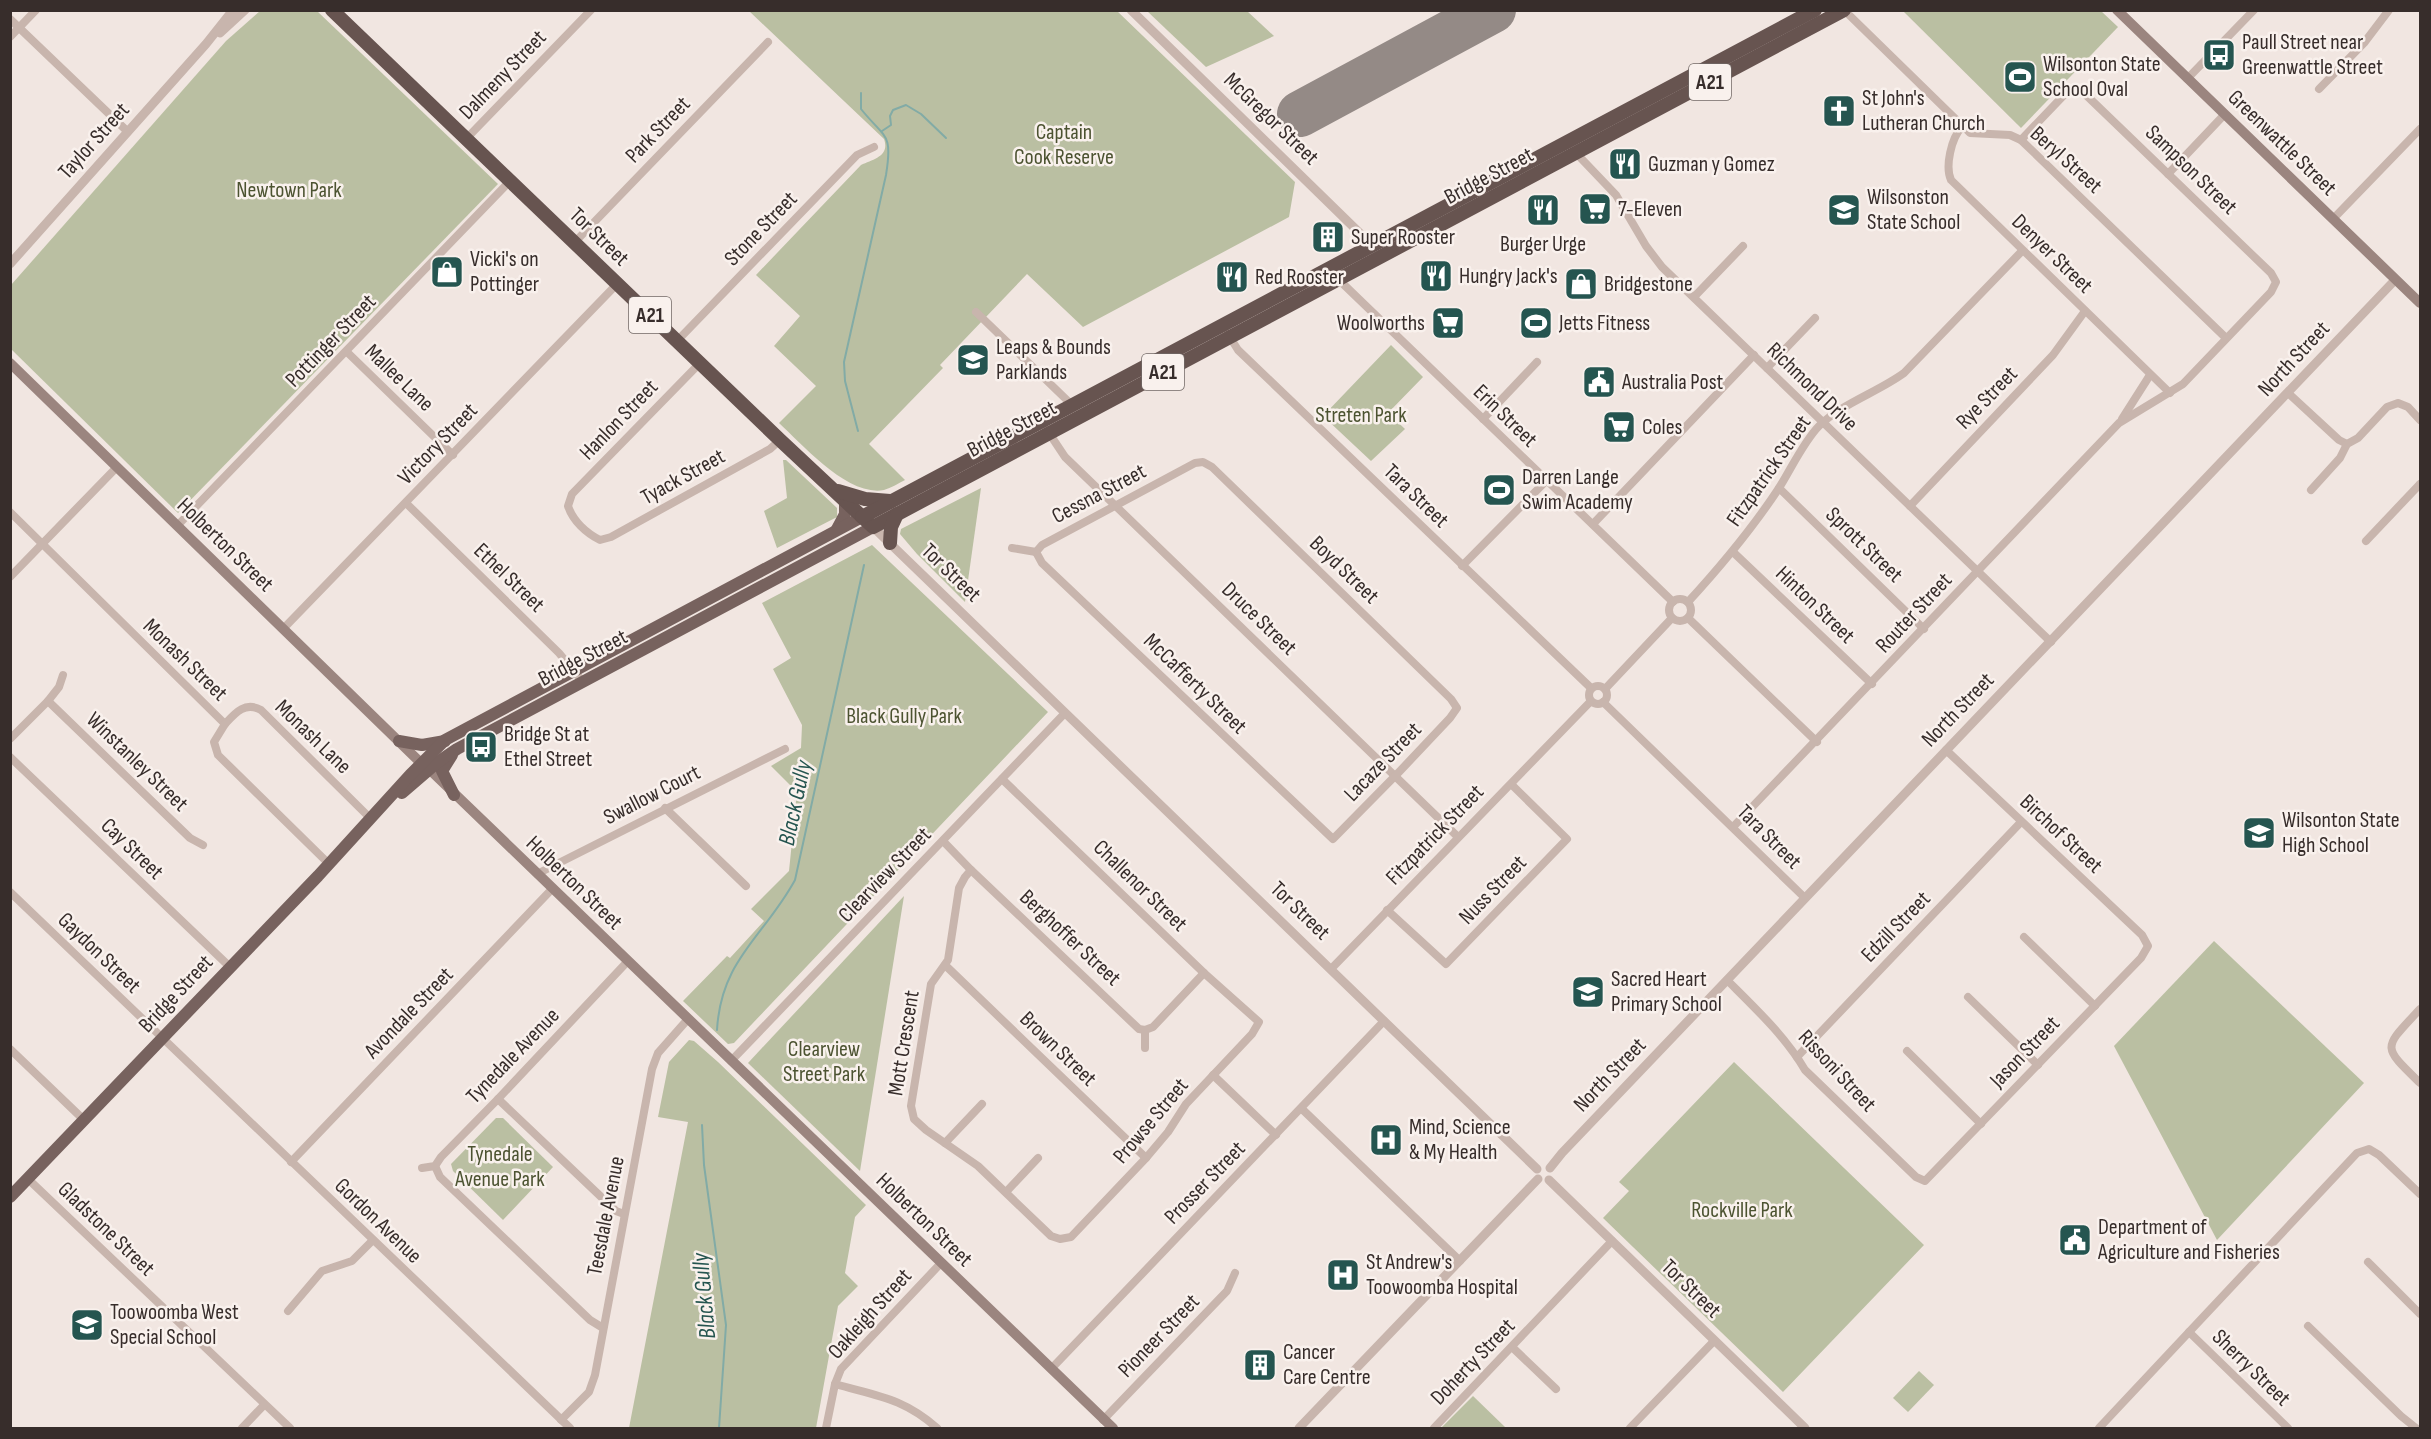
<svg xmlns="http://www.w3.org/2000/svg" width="2431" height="1439" font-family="'Sofia Sans Condensed',sans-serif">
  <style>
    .green { fill: #babfa2 }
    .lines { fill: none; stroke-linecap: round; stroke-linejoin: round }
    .stream { stroke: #82aba6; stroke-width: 2 }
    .runway { stroke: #948a86; stroke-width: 46 }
    .minor { stroke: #c8b5ad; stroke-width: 8 }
    .tertiary { stroke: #c8b5ad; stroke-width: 9 }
    .secondary { stroke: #9b857f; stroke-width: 10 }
    .primary { stroke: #77625e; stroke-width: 12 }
    .trunk { stroke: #675450; stroke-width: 14 }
    .labels { text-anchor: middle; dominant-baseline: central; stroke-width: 5; stroke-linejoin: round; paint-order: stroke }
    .shield { fill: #f9f1ed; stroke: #716865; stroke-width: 1.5 }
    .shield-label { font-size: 21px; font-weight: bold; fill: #372d2b }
    .poi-label { font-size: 22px; fill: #372d2b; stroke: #f9f1ed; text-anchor: start }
    .street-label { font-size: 22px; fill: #372d2b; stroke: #f9f1ed }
    .park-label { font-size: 22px; fill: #4c5331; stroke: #f9f1ed }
    .water-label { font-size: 24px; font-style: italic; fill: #255550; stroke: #f9f1ed }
  </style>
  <rect width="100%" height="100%" fill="#f1e6e1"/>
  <g class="green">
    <path d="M260,11H317L498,184L178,513L11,349V285L226,41Z"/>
    <path d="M749,11H1117L1295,182L1289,217L1083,327L1027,274L940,365L943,368L869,444L905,480C899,483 891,488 884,490C848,497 803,445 779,423L816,386L774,346L800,316L756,275L861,165C874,159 890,156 884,139Z"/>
    <path d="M1147,11H1247L1274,36L1206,67Z"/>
    <path d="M1903,11H2101L2118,27L2021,128Z"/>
    <path d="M1391,345L1423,377L1388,413L1405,429L1371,461L1323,416Z"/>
    <path d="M783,460H786L837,508V517L777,548L764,511L787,498Z"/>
    <path d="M981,488L965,602L917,554L900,534L901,529Z"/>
    <path d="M872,545L1048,712L734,1043L728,1044L683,1001L727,956L730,958L764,921L751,909L789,871L797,792L771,766L801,748L802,725L773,669L791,658L762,603Z"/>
    <path d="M904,896L860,1171L748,1063Z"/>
    <path d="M2214,941L2364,1083L2217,1240L2114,1046Z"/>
    <path d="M689,1040L694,1041L718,1062L866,1205L855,1217L845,1273L858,1286L838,1306L816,1428H629L688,1122L658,1117L669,1062Z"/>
    <path d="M1734,1062L1924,1245L1783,1392L1603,1218L1629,1191L1619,1182Z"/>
    <path d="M496,1118H503L553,1167L503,1220L453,1171L451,1164Z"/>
    <path d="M1919,1371L1934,1385L1908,1412L1893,1398Z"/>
    <path d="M1473,1396L1506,1428H1441Z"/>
  </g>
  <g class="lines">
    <g class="stream">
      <path d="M882,131L891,125L890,116L893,110L906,105L921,114L946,138"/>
      <path d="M858,431L845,381L844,362L886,175C893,132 885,139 861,109V93"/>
      <path d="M717,1030C721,959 764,937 795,880L864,565"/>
      <path d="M702,1125L704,1165L726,1325L719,1428"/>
    </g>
    <path class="runway" d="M1300,114L1493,10"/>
    <g class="minor">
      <path d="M1844,10L1970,133L2010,135L2021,140L2226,338"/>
      <path d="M10,19L128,132"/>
      <path d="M10,37L36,10"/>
      <path d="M2187,79L2254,10"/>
      <path d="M2319,89L2364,43L2389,10"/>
      <path d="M1962,127C1951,138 1945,167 1951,180L2170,393"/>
      <path d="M466,139L591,10"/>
      <path d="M1575,152L1616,195L1646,246L1662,267L2051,642"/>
      <path d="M2168,174L2224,115"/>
      <path d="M2333,219L2420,129"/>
      <path d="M574,243L768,42"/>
      <path d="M1338,279L1673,602"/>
      <path d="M1694,297L1743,246"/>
      <path d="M976,312L1072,405"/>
      <path d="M1228,334L1238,350L1591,688"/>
      <path d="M677,341L857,155L874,147"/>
      <path d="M347,352L453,455"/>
      <path d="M700,363L572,494L568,506C573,521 586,533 600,540L611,537L770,449L780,440"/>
      <path d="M1767,368L1815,318"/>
      <path d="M2288,393L2339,440L2347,444"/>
      <path d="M1483,419L1537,362"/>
      <path d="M2122,419L2150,375"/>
      <path d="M1047,430L1065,457L1458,837"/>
      <path d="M1203,462L1212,467L1451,699L1457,708L1450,718L1400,771L1333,839L1042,563L1036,552L1042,545L1195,463Z"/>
      <path d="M1779,488L1924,629"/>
      <path d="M2311,490L2340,458L2347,444L2358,438L2387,407L2398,403L2408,407L2420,420"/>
      <path d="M406,503L559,653L583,682"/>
      <path d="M1910,506L2053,355L2085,311"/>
      <path d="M10,512L225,724L214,742L218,755L329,864"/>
      <path d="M1593,524L1754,355"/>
      <path d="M178,525L510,181"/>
      <path d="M2366,541L2420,484"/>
      <path d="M1012,548L1036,552"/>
      <path d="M1733,552L1872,684"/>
      <path d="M1462,566L1546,481"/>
      <path d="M10,577L117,467"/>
      <circle cx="1680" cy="610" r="11"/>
      <path d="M1688,602C1721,566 1752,529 1779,488C1791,469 1804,441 1819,426C1841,404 1878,392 1904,373L2022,251"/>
      <path d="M1688,618L1817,742"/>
      <path d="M283,629L617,284"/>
      <circle cx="1598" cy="695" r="9"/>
      <path d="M1605,689L1672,618"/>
      <path d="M48,701L59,687L63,675"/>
      <path d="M1603,702L1805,898"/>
      <path d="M225,724C235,713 245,701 261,710L371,819"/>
      <path d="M10,739L48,701L190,838L203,845"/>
      <path d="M10,757L230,967"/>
      <path d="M665,808L746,886"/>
      <path d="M1733,827L2119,423L2183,384L2271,292L2276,282L2271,273L2086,95L2076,89L2065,94L2021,140"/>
      <path d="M943,841L971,870L965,877L959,888L948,960L931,984L911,1106L914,1119L926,1130L978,1166L1051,1236L1060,1239L1071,1237L1146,1158L1168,1132L1186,1104L1252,1034L1259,1022L1204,973L1002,779"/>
      <path d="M971,870L1139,1029L1145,1030"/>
      <path d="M537,874L785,749"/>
      <path d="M10,892L570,1428"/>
      <path d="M1387,910L1446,964L1567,839L1512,785"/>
      <path d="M2024,937L2095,1006"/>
      <path d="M945,965L1146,1158"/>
      <path d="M1331,969L1591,701"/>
      <path d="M1727,980C1755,1008 1785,1036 1805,1070L1916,1177L1925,1181L2141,958L2148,946L2142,935L1946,750"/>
      <path d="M1968,997L2038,1065"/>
      <path d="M2420,1009C2383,1049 2381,1045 2420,1083"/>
      <path d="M1145,1030L1153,1027L1204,973"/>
      <path d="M1145,1048V1030"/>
      <path d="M10,1049L84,1120"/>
      <path d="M1907,1051L1981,1124"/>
      <path d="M1797,1057L2021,822"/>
      <path d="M731,1061L1065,713"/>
      <path d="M1213,1075L1276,1135"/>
      <path d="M498,1099L616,1211L624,1214"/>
      <path d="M1302,1109L1460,1261"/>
      <path d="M945,1143L982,1104"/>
      <path d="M291,1162L552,889"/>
      <path d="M435,1166L440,1177L590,1320L603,1328"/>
      <path d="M422,1168L435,1166L441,1157L498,1099L627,962"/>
      <path d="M28,1179L290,1428"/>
      <path d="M1006,1192L1038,1158"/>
      <path d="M2368,1262L2420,1314"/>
      <path d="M288,1311L322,1271L352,1261L373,1240"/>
      <path d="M2308,1326L2401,1416L2416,1428"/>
      <path d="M2189,1332L2288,1428"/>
      <path d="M1512,1347L1556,1389"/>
      <path d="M1051,1369L1384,1021"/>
      <path d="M835,1384C877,1396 903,1398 937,1428"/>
      <path d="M561,1420L589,1392L595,1375L652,1069L658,1053L688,1019"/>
      <path d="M1103,1420L1227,1291L1235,1273"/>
      <path d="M242,1428L264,1405"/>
      <path d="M826,1428L835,1384L841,1369L941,1263"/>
      <path d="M1434,1428L1612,1241"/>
      <path d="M1630,1428L1714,1341"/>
      <path d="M2099,1428L2357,1153L2369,1149L2379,1155L2420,1194"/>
    </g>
    <g class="tertiary">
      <path d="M1131,10L1374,247"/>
      <path d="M220,33L245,10"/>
      <path d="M10,264L206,44L233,10"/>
      <path d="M873,527L1537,1169"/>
      <path d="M1550,1168L1562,1153L2395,280"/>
      <path d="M1549,1180L1805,1428"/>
      <path d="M1299,1428L1538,1179"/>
    </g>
    <g class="secondary">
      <path d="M2117,10L2420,303"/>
      <path d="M10,363L421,763"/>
      <path d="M429,769L1113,1428"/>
    </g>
    <g class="primary">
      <path d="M837,529L845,514V501"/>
      <path d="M399,741L422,745L445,741"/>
      <path d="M452,755L442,771L454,795"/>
      <path d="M402,793L438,762L457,749L873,527"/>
      <path d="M10,1197L318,876L410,775L445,740L862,517"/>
    </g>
    <g class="trunk">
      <path d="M332,10L780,440L873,527L1844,10"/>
      <path d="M838,491L865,499L890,501"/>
      <path d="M862,517L1815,10"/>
      <path d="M890,543L891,527L897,514"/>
    </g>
  </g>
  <defs>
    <g id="bus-square" transform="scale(1.725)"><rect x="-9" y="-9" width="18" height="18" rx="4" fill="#255550" stroke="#f9f1ed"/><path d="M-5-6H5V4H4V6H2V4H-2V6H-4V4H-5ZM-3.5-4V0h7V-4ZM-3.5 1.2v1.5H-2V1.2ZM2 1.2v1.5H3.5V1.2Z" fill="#fff"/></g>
    <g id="stadium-square" transform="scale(1.725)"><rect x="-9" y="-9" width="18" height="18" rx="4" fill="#255550" stroke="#f9f1ed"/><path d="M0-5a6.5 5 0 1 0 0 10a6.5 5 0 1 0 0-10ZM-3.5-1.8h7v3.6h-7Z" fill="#fff"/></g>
    <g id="church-square" transform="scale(1.725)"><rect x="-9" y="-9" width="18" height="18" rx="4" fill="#255550" stroke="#f9f1ed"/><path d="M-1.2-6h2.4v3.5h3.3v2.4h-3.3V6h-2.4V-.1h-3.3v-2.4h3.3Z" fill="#fff"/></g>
    <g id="restaurant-square" transform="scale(1.725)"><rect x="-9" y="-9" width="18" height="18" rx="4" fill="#255550" stroke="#f9f1ed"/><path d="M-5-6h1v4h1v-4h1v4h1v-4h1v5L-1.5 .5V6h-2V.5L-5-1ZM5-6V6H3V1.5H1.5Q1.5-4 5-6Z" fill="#fff"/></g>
    <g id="supermarket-square" transform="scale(1.725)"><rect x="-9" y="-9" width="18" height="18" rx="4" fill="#255550" stroke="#f9f1ed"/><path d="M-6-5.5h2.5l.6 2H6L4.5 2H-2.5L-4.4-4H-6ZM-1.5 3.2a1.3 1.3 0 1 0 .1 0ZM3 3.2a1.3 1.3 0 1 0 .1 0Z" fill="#fff"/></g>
    <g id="school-square" transform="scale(1.725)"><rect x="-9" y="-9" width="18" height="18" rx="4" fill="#255550" stroke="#f9f1ed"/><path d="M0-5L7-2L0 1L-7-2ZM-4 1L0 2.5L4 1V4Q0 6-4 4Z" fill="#fff"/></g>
    <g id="building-square" transform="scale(1.725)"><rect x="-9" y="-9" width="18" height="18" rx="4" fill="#255550" stroke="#f9f1ed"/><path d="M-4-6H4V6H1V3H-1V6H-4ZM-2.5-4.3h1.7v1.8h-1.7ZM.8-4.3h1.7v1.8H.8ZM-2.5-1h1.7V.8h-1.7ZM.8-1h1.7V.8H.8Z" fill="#fff"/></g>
    <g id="shop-square" transform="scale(1.725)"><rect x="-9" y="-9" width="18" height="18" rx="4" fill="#255550" stroke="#f9f1ed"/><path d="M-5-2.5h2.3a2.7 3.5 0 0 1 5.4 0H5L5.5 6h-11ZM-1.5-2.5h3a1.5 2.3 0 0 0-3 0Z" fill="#fff"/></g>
    <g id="civic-square" transform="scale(1.725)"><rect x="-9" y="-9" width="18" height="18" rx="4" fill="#255550" stroke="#f9f1ed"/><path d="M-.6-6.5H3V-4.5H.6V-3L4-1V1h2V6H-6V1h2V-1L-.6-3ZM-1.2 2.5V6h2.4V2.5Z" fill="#fff"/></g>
    <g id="hospital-square" transform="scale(1.725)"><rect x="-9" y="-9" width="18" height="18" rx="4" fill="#255550" stroke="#f9f1ed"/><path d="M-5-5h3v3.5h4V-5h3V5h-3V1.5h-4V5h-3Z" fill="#fff"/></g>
  </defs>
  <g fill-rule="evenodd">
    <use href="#bus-square" x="2219" y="55"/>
    <use href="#stadium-square" x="2020" y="77"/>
    <use href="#church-square" x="1839" y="111"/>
    <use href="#restaurant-square" x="1625" y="164"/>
    <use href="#supermarket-square" x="1595" y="209"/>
    <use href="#restaurant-square" x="1543" y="210"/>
    <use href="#school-square" x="1844" y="210"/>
    <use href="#building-square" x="1328" y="237"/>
    <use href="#shop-square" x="447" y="272"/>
    <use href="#restaurant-square" x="1436" y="276"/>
    <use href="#restaurant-square" x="1232" y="277"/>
    <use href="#shop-square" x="1581" y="284"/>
    <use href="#supermarket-square" x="1448" y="323"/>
    <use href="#stadium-square" x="1536" y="323"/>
    <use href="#school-square" x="973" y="360"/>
    <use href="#civic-square" x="1599" y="382"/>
    <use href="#supermarket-square" x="1619" y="427"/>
    <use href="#stadium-square" x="1499" y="490"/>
    <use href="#bus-square" x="481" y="747"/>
    <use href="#school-square" x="2259" y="833"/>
    <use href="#school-square" x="1588" y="992"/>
    <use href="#hospital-square" x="1386" y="1140"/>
    <use href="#civic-square" x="2075" y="1240"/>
    <use href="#hospital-square" x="1343" y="1275"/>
    <use href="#school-square" x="87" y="1325"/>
    <use href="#building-square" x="1260" y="1365"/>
  </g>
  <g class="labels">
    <g class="shield">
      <rect x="1689" y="64" width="42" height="36" rx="4.5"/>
      <rect x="629" y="297" width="42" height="36" rx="4.5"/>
      <rect x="1142" y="354" width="42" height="36" rx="4.5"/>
    </g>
    <g class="shield-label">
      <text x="1710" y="82">A21</text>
      <text x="650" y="315">A21</text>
      <text x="1163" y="372">A21</text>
    </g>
    <g class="poi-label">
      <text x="2242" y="42">Paull Street near<tspan x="2242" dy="25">Greenwattle Street</tspan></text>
      <text x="2043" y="64">Wilsonton State<tspan x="2043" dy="25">School Oval</tspan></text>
      <text x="1862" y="98">St John's<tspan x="1862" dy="25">Lutheran Church</tspan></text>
      <text x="1648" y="164">Guzman y Gomez</text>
      <text x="1867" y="197">Wilsonston<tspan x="1867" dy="25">State School</tspan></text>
      <text x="1618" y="209">7-Eleven</text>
      <text x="1351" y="237">Super Rooster</text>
      <text x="1543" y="244" text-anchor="middle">Burger Urge</text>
      <text x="470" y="259">Vicki's on<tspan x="470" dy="25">Pottinger</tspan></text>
      <text x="1459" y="276">Hungry Jack's</text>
      <text x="1255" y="277">Red Rooster</text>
      <text x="1604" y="284">Bridgestone</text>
      <text x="1425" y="323" text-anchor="end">Woolworths</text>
      <text x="1559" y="323">Jetts Fitness</text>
      <text x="996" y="347">Leaps &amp; Bounds<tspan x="996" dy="25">Parklands</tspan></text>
      <text x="1622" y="382">Australia Post</text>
      <text x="1642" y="427">Coles</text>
      <text x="1522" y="477">Darren Lange<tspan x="1522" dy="25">Swim Academy</tspan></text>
      <text x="504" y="734">Bridge St at<tspan x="504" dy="25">Ethel Street</tspan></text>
      <text x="2282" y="820">Wilsonton State<tspan x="2282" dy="25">High School</tspan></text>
      <text x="1611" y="979">Sacred Heart<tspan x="1611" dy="25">Primary School</tspan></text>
      <text x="1409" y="1127">Mind, Science<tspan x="1409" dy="25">&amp; My Health</tspan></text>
      <text x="2098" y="1227">Department of<tspan x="2098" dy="25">Agriculture and Fisheries</tspan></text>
      <text x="1366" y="1262">St Andrew's<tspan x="1366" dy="25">Toowoomba Hospital</tspan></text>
      <text x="110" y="1312">Toowoomba West<tspan x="110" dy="25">Special School</tspan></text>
      <text x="1283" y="1352">Cancer<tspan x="1283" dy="25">Care Centre</tspan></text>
    </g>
    <g class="street-label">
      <text transform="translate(503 75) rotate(-46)">Dalmeny Street</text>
      <text transform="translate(1271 119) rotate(44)">McGregor Street</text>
      <text transform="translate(658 130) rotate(-46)">Park Street</text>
      <text transform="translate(94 141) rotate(-48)">Taylor Street</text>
      <text transform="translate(2282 143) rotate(44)">Greenwattle Street</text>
      <text transform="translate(2066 160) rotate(42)">Beryl Street</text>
      <text transform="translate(2191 170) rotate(44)">Sampson Street</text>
      <text transform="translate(1489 176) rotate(-28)">Bridge Street</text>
      <text transform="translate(761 229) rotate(-46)">Stone Street</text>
      <text transform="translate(599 237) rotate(44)">Tor Street</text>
      <text transform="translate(2052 254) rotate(44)">Denyer Street</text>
      <text transform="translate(331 341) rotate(-46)">Pottinger Street</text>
      <text transform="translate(2294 359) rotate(-47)">North Street</text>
      <text transform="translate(399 378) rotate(44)">Mallee Lane</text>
      <text transform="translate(1812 387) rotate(44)">Richmond Drive</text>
      <text transform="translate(1987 398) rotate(-46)">Rye Street</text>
      <text transform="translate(1505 416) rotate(44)">Erin Street</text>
      <text transform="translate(619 420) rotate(-46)">Hanlon Street</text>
      <text transform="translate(1012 429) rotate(-28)">Bridge Street</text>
      <text transform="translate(438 444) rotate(-46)">Victory Street</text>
      <text transform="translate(1769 471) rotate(-55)">Fitzpatrick Street</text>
      <text transform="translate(683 477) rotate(-29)">Tyack Street</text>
      <text transform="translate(1099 494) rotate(-28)">Cessna Street</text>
      <text transform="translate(1416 496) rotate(44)">Tara Street</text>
      <text transform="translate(225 545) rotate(44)">Holberton Street</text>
      <text transform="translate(1864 545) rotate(44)">Sprott Street</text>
      <text transform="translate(1344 570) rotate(44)">Boyd Street</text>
      <text transform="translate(951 573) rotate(44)">Tor Street</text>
      <text transform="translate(509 578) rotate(44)">Ethel Street</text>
      <text transform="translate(1815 605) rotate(44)">Hinton Street</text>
      <text transform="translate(1914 613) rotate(-47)">Router Street</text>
      <text transform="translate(1259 619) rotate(44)">Druce Street</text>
      <text transform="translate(583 658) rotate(-28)">Bridge Street</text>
      <text transform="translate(185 660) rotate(44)">Monash Street</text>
      <text transform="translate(1195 684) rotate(44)">McCafferty Street</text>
      <text transform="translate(1958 710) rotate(-46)">North Street</text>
      <text transform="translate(313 737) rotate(44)">Monash Lane</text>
      <text transform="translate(137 762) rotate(44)">Winstanley Street</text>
      <text transform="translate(1383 762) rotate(-46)">Lacaze Street</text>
      <text transform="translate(652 795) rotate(-27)">Swallow Court</text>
      <text transform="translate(2061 834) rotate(43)">Birchof Street</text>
      <text transform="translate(1435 835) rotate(-46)">Fitzpatrick Street</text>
      <text transform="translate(1769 837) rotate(45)">Tara Street</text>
      <text transform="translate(132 849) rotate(44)">Cay Street</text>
      <text transform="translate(885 875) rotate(-46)">Clearview Street</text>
      <text transform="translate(574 883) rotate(44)">Holberton Street</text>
      <text transform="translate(1140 886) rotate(44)">Challenor Street</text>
      <text transform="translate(1493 890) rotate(-46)">Nuss Street</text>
      <text transform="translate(1300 911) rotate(44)">Tor Street</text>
      <text transform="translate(1896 927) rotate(-46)">Edzill Street</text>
      <text transform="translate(1070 938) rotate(43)">Berghoffer Street</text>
      <text transform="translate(99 953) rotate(44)">Gaydon Street</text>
      <text transform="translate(176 994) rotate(-47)">Bridge Street</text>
      <text transform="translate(409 1013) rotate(-46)">Avondale Street</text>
      <text transform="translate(904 1043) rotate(-81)">Mott Crescent</text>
      <text transform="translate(1058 1049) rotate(44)">Brown Street</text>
      <text transform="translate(2025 1052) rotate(-46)">Jason Street</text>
      <text transform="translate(513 1056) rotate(-46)">Tynedale Avenue</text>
      <text transform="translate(1837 1071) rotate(47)">Rissoni Street</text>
      <text transform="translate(1610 1075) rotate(-46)">North Street</text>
      <text transform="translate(1151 1121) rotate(-50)">Prowse Street</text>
      <text transform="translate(1205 1183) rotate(-46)">Prosser Street</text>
      <text transform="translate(606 1216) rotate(-79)">Teesdale Avenue</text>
      <text transform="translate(924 1220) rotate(44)">Holberton Street</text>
      <text transform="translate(378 1221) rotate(44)">Gordon Avenue</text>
      <text transform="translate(106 1229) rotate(44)">Gladstone Street</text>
      <text transform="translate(1691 1289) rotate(44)">Tor Street</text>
      <text transform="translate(870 1314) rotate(-48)">Oakleigh Street</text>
      <text transform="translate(1159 1336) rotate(-46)">Pioneer Street</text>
      <text transform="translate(1473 1362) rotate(-46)">Doherty Street</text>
      <text transform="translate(2251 1368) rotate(44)">Sherry Street</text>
    </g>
    <g class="park-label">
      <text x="1064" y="132">Captain<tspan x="1064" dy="25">Cook Reserve</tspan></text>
      <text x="289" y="190">Newtown Park</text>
      <text x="1361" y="415">Streten Park</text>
      <text x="904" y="716">Black Gully Park</text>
      <text x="824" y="1049">Clearview<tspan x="824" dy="25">Street Park</tspan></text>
      <text x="500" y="1154">Tynedale<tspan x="500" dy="25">Avenue Park</tspan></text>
      <text x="1742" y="1210">Rockville Park</text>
    </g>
    <g class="water-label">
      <text transform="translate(795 803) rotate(-78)">Black Gully</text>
      <text transform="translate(704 1296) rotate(-95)">Black Gully</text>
    </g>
  </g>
  <rect width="2431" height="1439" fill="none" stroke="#372d2b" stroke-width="24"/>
</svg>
